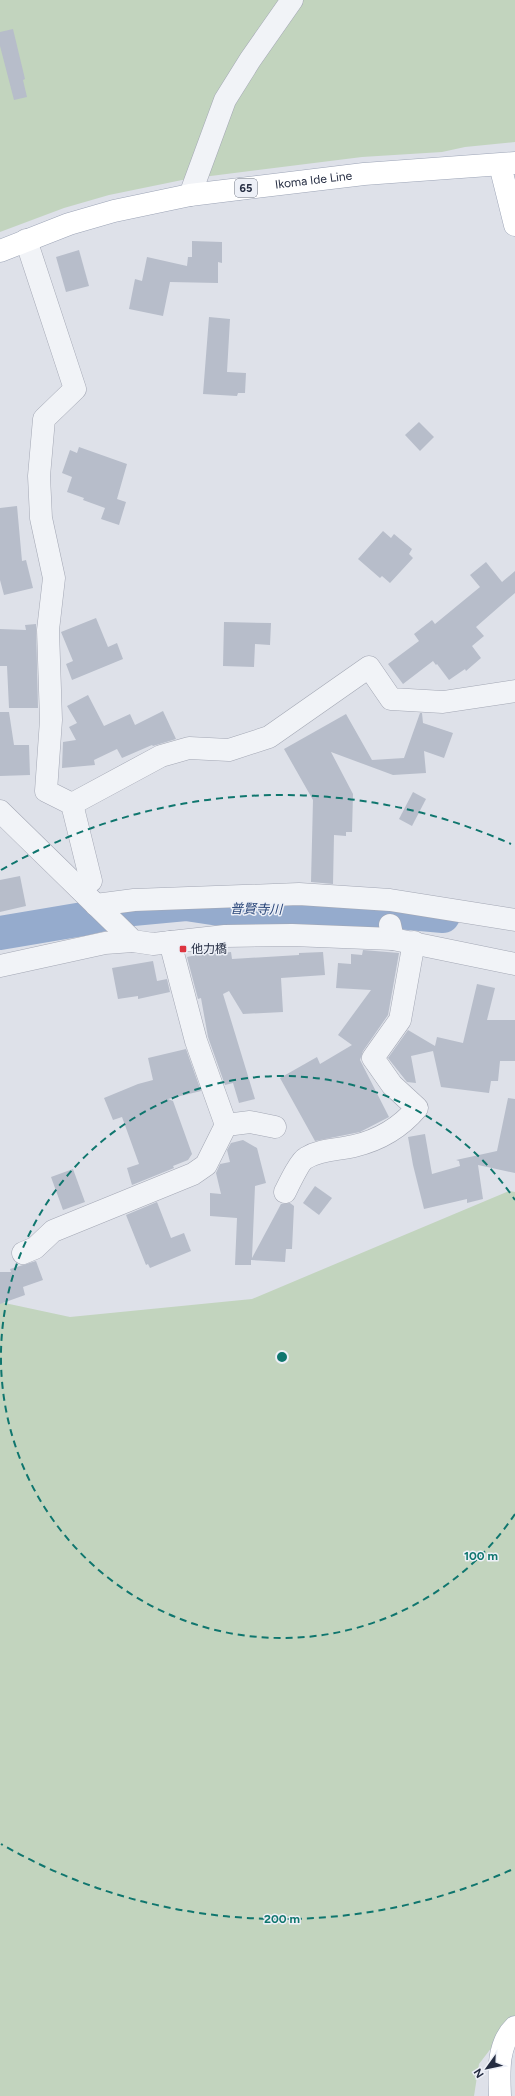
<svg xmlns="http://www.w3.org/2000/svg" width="515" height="2096" font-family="Figtree,'Noto Sans JP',sans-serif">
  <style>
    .green { fill: #c2d4be }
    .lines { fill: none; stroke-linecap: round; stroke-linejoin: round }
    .river { stroke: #95abcd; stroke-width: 34 }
    .building { fill: #b7bdca }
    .minor-casing { stroke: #a3a7b4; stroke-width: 23 }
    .tertiary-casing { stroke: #a3a7b4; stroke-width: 23 }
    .primary-casing { stroke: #9ca4b6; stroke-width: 23 }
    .minor { stroke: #f1f3f7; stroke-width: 22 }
    .tertiary { stroke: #f1f3f7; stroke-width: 22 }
    .primary { stroke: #fff; stroke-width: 22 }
    .ring { fill: none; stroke: #0f766e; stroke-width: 2; stroke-dasharray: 7 5 }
    .poi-dot { fill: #dd343f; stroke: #edf0f7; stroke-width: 1.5 }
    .labels { text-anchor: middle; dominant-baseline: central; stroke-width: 3; stroke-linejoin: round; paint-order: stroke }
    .shield { fill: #edf0f7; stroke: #616878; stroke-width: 1 }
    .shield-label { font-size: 11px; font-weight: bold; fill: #252d42 }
    .street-label { font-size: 12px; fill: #252d42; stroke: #edf0f7 }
    .poi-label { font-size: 12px; fill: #252d42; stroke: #edf0f7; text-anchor: start }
    .water-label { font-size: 13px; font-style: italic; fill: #2b477a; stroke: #edf0f7 }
    .centre { fill: #0f766e; stroke: #edf0f7; stroke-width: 2 }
    .ring-label { font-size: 12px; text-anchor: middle; font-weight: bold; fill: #0f766e; stroke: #edf0f7; stroke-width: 3; stroke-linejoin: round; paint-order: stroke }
  </style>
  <rect width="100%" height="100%" fill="#dee1e9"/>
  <g class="green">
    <path d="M0,0H515V142L465,147L442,152L362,157L187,179L109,195L64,208L0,232Z"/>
    <path d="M509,1191L515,1192V2017L479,2064L474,2096H0V1302L70,1317L252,1299Z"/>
  </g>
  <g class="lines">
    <path class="river" d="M0,933L83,919L122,910L186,904L219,909L262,908L398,912L443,916"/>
  </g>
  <g class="building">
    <path d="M13,29L25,79L23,80L27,97L14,100L0,46V32Z"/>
    <path d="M192,241L222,242V263L218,262V283L170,282L163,316L129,309L135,279L142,281L147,257L187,266L188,257H192Z"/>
    <path d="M79,250L89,286L66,292L56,257Z"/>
    <path d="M209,317L230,319L227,372L246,373L245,393H238L237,396L203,394Z"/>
    <path d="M419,422L434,437L420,451L405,435Z"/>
    <path d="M79,447L127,464L117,499L126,502L119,525L101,519L105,508L83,500L84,498L67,492L72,477L62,473L70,450L77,453Z"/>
    <path d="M17,506L22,561L26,560L33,588L4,595L0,580V508Z"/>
    <path d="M383,531L391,538L394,534L412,549L409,554L413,558L390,583L382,576L380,578L358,559Z"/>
    <path d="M486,562L502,582L515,571V593L476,627L484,636L472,646L481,658L466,671L465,669L449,680L437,664L436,665L433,661L403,684L388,664L419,641L414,634L432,620L435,624L480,587L470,575Z"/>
    <path d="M96,618L108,647L117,643L123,659L72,680L66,664L73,661L61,632Z"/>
    <path d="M224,622L271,623L270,645L255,644L254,667L223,666Z"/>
    <path d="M36,624L38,708H9L7,666H0V629L26,630L25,625Z"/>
    <path d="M88,695L104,726L130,714L135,725L163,711L176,739L153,746L152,745L122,758L117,749L94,760L95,765L62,768L63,742L76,740L69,727L77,723L67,706Z"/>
    <path d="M0,712H9L14,745H29L30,775L0,776Z"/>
    <path d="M420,713H422L423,723L453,733L444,758L424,751L426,773L393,775L331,752L353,794L352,832H346V836L334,835L333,884L311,882L313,800L284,749L346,714L372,760L404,758Z"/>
    <path d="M413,792L426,799L412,826L399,819Z"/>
    <path d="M20,876L26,906L0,912V880Z"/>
    <path d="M363,950L399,953L388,1015L363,1051L360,1060L389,1117L360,1132L315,1141L280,1078L317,1057L320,1064L352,1045L338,1035L371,990L336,988L338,963L351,964V954L362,955Z"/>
    <path d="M215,951L216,954L231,952L232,959L299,955V953L323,952L325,975L281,978L283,1012L243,1014L229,991L223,994L255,1099L239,1103L233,1083L225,1085L208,1037L201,998L198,999L187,957Z"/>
    <path d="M153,961L157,981L167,979L170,992L138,999V996L118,999L112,968Z"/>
    <path d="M477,984L495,988L487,1020H515V1061H500L498,1081H491L489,1093L441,1087L433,1051L411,1056L416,1083L407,1082L388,1058L408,1030L435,1046L437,1037L463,1043Z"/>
    <path d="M186,1049L201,1091L168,1099L173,1101L192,1154L188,1160L173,1166L174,1168L132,1185L127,1168L139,1164L122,1117L113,1120L104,1098L138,1084L153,1080L148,1058Z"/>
    <path d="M508,1098L515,1099V1173L478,1165L483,1199L467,1203V1199L424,1209L413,1165L408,1137L425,1134L432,1174L460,1166L459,1161L456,1160L497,1151Z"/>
    <path d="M243,1140L257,1148L266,1183L255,1186L252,1258L281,1204L290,1203L294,1206L292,1249H286L285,1262L251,1260V1265H235L237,1218L210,1216V1193L221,1194L216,1173L220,1164L230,1162L227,1150L231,1143Z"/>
    <path d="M73,1169L85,1202L63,1210L51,1177Z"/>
    <path d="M315,1186L332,1198L319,1215L303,1203Z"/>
    <path d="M157,1202L171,1238L184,1233L191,1251L150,1268L148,1264L146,1265L126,1215Z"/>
    <path d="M36,1261L43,1280L23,1287L25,1295L0,1304V1272H11L10,1269Z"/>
  </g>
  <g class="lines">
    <g class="minor-casing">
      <g id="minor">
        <path d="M190,195L225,100L250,60L292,0"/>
        <path d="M26,240L75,389L44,419L39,476L41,518L54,578L48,630L51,720L46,791L72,804L91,881L79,888"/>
        <path d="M72,804L161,756L189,748L229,750L269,737L369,667L391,699L443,702L515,691"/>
        <path d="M0,811L133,941L153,944L225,936L292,935L393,939L515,964"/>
        <path d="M96,905L134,900L299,894L390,900L515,920"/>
        <path d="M0,966L105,943L133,941"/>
        <path d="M226,1125L250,1122L275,1127"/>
        <path d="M285,1192C289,1184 300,1161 306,1158C321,1149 338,1150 354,1146C380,1140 400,1128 417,1108L392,1085L373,1058L400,1020L414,942"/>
        <path d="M23,1253L35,1248L53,1231L193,1174L206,1165L226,1125L196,1041L170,942"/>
      </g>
    </g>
    <g class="tertiary-casing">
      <path id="tertiary" d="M390,925L393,939"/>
    </g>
    <g class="primary-casing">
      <g id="primary">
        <path d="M500,165L515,225"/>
        <path id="s1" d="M0,251L69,224L114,211L190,195L364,174L515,163"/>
        <path d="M500,2096C499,2073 497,2044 515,2027"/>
      </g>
    </g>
    <use href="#minor" class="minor"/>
    <use href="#tertiary" class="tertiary"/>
    <use href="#primary" class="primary"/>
  </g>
  <g class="ring">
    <path d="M515 1514A281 281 0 1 1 515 1200"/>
    <path d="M511 1870A562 562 0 0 1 1 1844M1 870A562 562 0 0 1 511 844"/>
  </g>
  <rect class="poi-dot" x="179" y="945" width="8" height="8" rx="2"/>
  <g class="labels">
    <rect class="shield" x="235" y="179" width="22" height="18" rx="3"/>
    <g class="shield-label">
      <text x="246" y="188">65</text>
    </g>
    <g class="street-label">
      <text stroke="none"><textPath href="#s1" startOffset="323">Ikoma Ide Line</textPath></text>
    </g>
    <g class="poi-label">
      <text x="191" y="949">他力橋</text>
    </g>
    <g class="water-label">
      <text transform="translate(256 909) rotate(1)">普賢寺川</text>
    </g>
  </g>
  <circle cx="282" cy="1357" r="6" class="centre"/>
  <g class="ring-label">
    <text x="481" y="1560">100 m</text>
    <text x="282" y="1923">200 m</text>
  </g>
  <g transform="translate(487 2068) rotate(237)" stroke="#edf0f7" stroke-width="3" paint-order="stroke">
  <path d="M0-3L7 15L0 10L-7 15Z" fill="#252d42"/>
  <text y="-6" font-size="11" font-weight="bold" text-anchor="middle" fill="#252d42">N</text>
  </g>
</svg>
